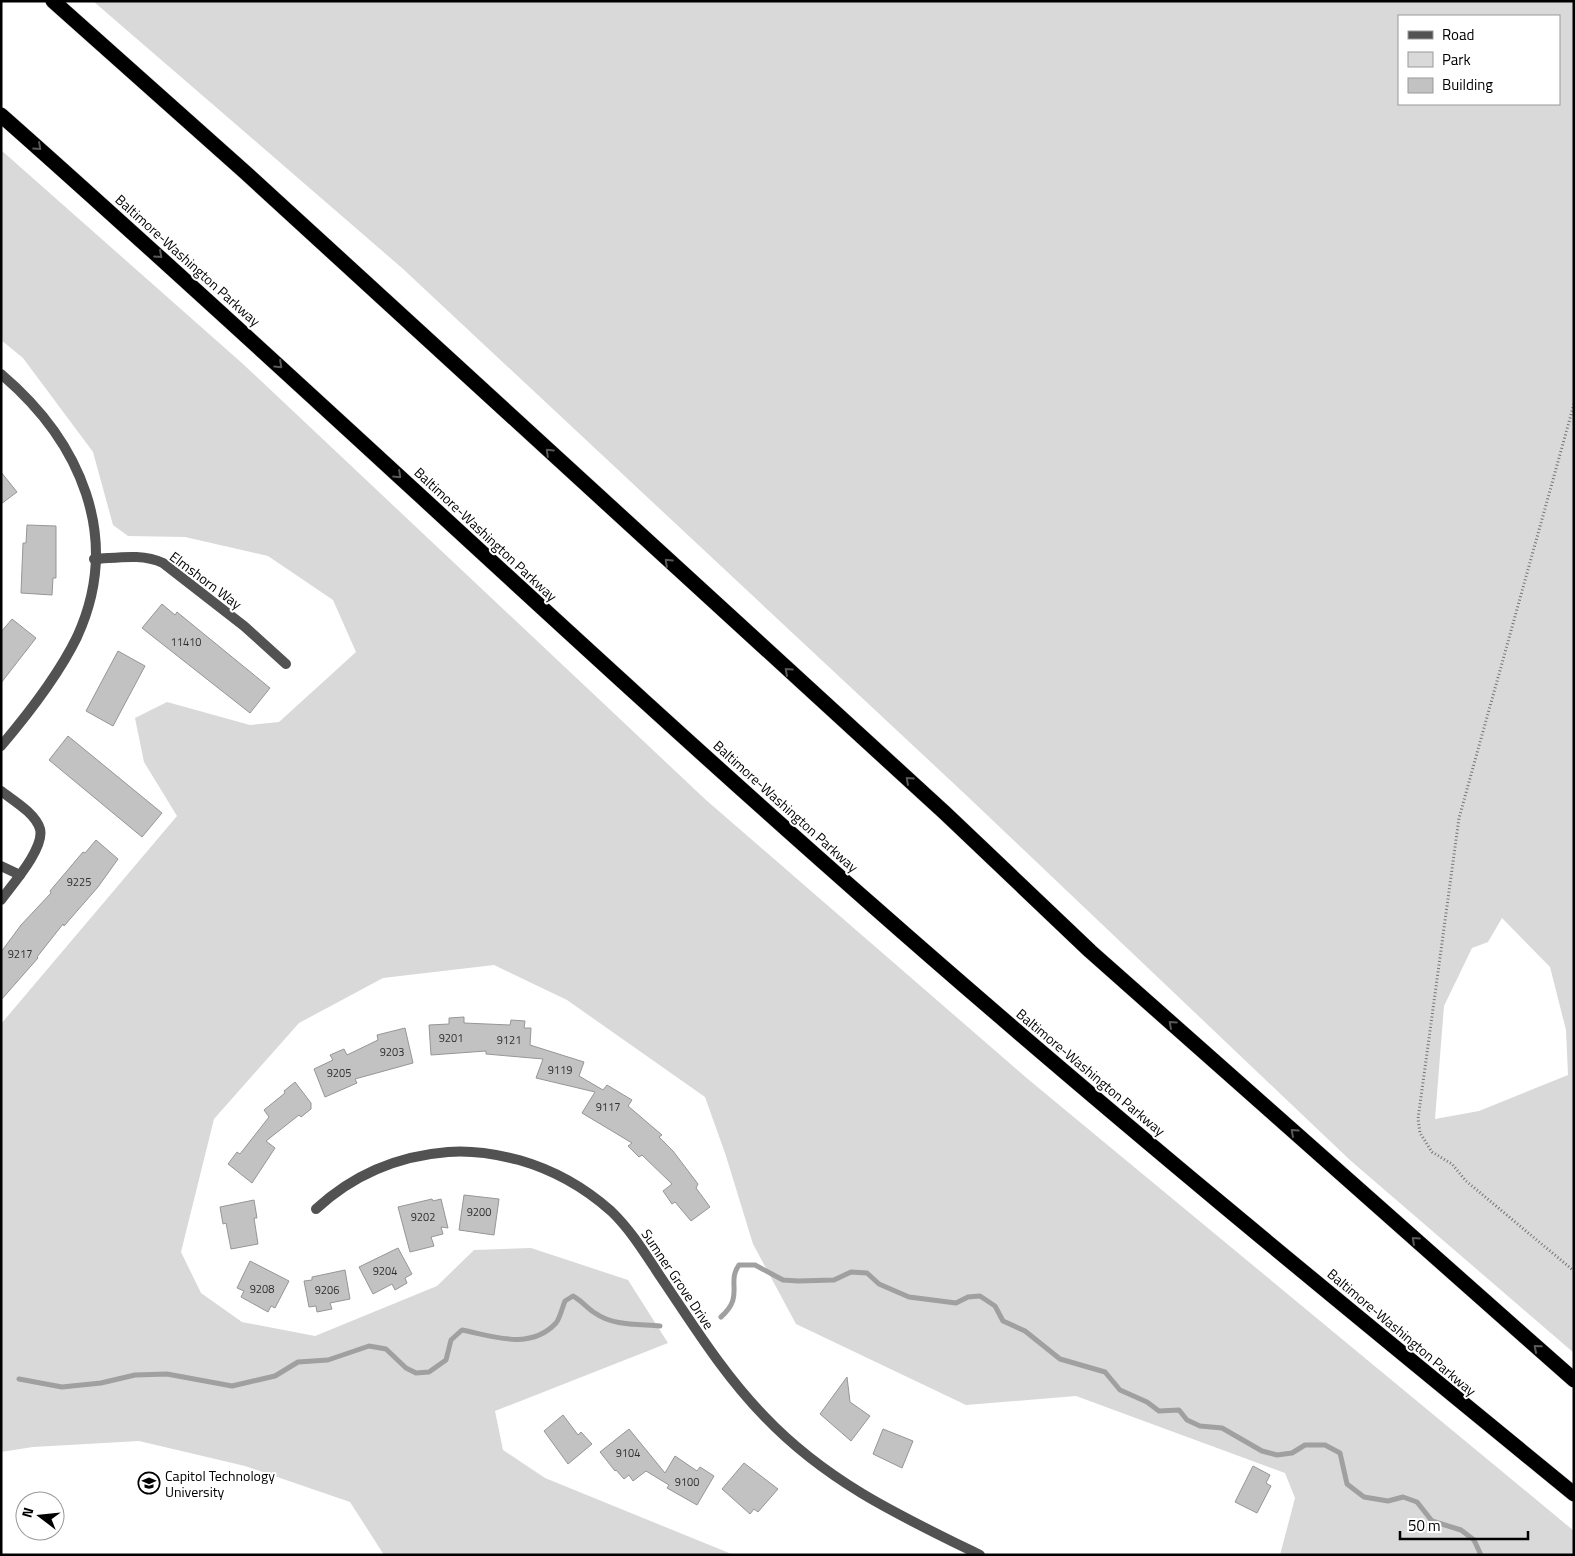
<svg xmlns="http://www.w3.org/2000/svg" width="1575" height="1556" font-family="'Titillium Web',sans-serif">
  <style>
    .green { fill: #d9d9d9; fill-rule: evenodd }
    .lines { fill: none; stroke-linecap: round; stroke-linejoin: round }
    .stream { stroke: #a0a0a0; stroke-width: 5 }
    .building { fill: #c2c2c2; stroke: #969696 }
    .highway-casing { stroke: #dbdbdb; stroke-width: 16 }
    .path { stroke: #747474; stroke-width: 3; stroke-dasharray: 1 2.5; stroke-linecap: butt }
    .street { stroke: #525252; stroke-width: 10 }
    .highway { stroke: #000; stroke-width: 15 }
    .oneway { stroke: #595959 }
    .labels { text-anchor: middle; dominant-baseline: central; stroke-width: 4; stroke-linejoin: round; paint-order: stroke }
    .number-label { font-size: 11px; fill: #303030 }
    .street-label { font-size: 14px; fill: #000; stroke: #fff }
    .poi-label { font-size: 14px; fill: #000; stroke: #fff; text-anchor: start }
  </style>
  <rect width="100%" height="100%" fill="#fff"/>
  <g class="green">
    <path d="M93,1H1574V1353L1351,1161L966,795L402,268ZM1399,16H1559V104H1399ZM1502,918L1550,967L1566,1030L1568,1075L1479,1111L1435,1119L1444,1006L1472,948L1488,942Z"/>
    <path d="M1,150L243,364L706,800L1029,1080L1574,1531V1555H1280L1295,1498L1285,1473L1076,1396L966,1405L796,1324L753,1244L726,1156L705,1097L567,1000L494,965L383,978L299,1023L214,1119L181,1252L201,1293L242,1322L315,1336L437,1286L474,1250L531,1248L628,1280L668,1343L495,1411L503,1450L545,1478L734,1555H384L350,1502L245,1466L139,1441L33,1447L1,1452V1024L177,816L144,762L135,718L167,702L250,725L279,722L356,652L333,600L268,556L185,537L128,536L113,525L93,452L23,358L1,340Z"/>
  </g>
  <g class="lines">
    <g class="stream">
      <path d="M721,1317C745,1296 726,1283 739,1265H755L783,1280L798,1281L834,1280L851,1272L867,1273L879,1284L909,1297L956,1303L968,1297L980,1296L995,1306L1003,1321L1025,1331L1060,1359L1105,1372L1120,1390L1147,1402L1159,1411L1179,1410L1187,1420L1200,1426L1222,1428L1262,1451L1277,1455L1292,1453L1305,1445H1325L1340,1453L1347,1484L1364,1497L1388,1501L1403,1497L1417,1502L1432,1521L1461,1530L1474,1540L1481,1555"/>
      <path d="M19,1379L62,1387L101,1383L135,1375L167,1374L232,1386L275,1376L298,1362L328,1360L369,1346L386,1349L406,1368L416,1373L429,1372L446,1360L451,1340L462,1330C493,1336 530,1351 556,1323C560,1318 562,1308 565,1301L573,1296C582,1301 587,1308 595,1313C613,1326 638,1324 660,1326"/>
    </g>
  </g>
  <g class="building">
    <path d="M1,472L17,492L1,504Z"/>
    <path d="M27,525L56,526V578H53L52,595L21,593L23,543H26Z"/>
    <path d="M162,604L175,615L177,612L270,688L250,713L142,628Z"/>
    <path d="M12,619L36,638L1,683V632Z"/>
    <path d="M118,651L145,666L113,726L86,711Z"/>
    <path d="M68,736L162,813L142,837L49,760Z"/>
    <path d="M96,840L118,859L98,887L64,926L63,924L37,957L38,958L1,1000V952L21,925L51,893L50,891L83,852L85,853Z"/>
    <path d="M464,1017V1023L510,1025L511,1020L525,1021L524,1028H531L530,1045L584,1062L579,1076L603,1090L607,1085L632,1100L628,1106L662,1135L659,1137L673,1151L698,1184L696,1188L710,1207L691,1221L675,1202L672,1204L663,1191L672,1184L642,1155L639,1157L628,1146L632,1143L582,1113L595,1092L536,1078L543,1059L486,1054V1051L431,1055L429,1025L449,1024V1018Z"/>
    <path d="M405,1028L413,1063L355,1079L357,1083L325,1097L314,1069L333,1060L330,1055L344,1049L347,1055L378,1040L377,1035Z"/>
    <path d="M295,1082L311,1103V1109L301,1117L299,1115L266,1141L275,1148L252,1183L228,1164L237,1152L240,1154L269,1117L264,1110L285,1093L284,1091Z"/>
    <path d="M464,1195L499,1199L494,1235L459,1230Z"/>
    <path d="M432,1199L433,1201L441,1199L448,1228L441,1227L443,1234L431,1237L434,1246L410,1252L398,1207Z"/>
    <path d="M254,1200L257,1218H254L258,1244L231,1249L226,1223L223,1224L220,1207Z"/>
    <path d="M398,1248L412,1274L405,1278L407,1283L395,1290L392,1284L373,1294L359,1267Z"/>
    <path d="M250,1261L289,1281L275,1308L271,1306L268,1312L241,1297L244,1291L237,1288Z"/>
    <path d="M345,1270L350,1299L330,1303L332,1309L317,1312L316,1306L309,1307L304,1281L312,1280V1277Z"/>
    <path d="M847,1377L850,1402L870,1416L851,1441L820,1414Z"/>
    <path d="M563,1415L578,1435L581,1432L592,1444L568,1464L544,1431Z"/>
    <path d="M629,1429L665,1473L675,1456L697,1471L700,1467L714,1476L697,1505L667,1488L669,1485L646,1471L633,1481L629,1475L624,1479L616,1470L615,1471L600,1452Z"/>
    <path d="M883,1429L913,1441L902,1468L873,1454Z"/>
    <path d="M744,1463L778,1489L758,1512L754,1509L750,1514L722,1489Z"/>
    <path d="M1253,1466L1270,1475L1266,1483L1271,1486L1257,1513L1235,1502Z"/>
  </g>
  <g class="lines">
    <g class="highway-casing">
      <g id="highway">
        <path d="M53,1L246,173L945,813L1090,951L1574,1380"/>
        <path d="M1,115C295,375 578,647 873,906C1102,1108 1338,1301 1574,1494"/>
      </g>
    </g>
    <path class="path" d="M1574,404L1459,818L1418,1119L1420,1133L1432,1152L1452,1164L1466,1181L1574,1271"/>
    <g class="street">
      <path d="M1,374C80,441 123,537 77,637C58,676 29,713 1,746"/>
      <path d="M94,559C117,558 142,553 163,563L244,626L286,664"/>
      <path d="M1,791C14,801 35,813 40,829C45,848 12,885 1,900"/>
      <path d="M1,866L20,875"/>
      <path d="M316,1209C354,1174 397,1156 448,1152C472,1150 496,1154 519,1160C554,1170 584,1187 611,1211C632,1231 647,1257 664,1282C695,1328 725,1376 765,1417C827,1482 900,1516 980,1555"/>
    </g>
    <use href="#highway" class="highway"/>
  </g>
  <defs><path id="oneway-chevron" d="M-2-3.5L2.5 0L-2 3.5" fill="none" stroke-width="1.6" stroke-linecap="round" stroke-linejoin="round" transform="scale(1.25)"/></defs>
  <g class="oneway">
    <use href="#oneway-chevron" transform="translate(38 147) rotate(42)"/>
    <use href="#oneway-chevron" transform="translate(159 255) rotate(42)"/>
    <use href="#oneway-chevron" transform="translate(279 365) rotate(43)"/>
    <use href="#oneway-chevron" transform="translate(549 452) rotate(-137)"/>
    <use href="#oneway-chevron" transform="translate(398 475) rotate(43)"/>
    <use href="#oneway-chevron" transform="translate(668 562) rotate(-137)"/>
    <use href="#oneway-chevron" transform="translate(788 671) rotate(-138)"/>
    <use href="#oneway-chevron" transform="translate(909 780) rotate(-138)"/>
    <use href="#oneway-chevron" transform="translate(1172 1024) rotate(-138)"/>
    <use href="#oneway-chevron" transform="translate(1294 1132) rotate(-138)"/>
    <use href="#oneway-chevron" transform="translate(1415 1240) rotate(-138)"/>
    <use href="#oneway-chevron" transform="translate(1537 1348) rotate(-139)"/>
  </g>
  <defs>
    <g id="university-ring" transform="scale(1.125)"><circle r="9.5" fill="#fff" stroke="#000" stroke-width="1.5"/><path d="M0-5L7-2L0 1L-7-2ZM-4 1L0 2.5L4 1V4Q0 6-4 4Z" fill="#000"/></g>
  </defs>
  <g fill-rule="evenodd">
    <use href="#university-ring" x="149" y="1483"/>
  </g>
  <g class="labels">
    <g class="number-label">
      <text x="186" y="642">11410</text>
      <text x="79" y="882">9225</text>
      <text x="20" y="954">9217</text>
      <text x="451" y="1038">9201</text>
      <text x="509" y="1040">9121</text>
      <text x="392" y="1052">9203</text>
      <text x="560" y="1070">9119</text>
      <text x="339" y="1073">9205</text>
      <text x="608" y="1107">9117</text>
      <text x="479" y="1212">9200</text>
      <text x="423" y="1217">9202</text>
      <text x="385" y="1271">9204</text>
      <text x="262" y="1289">9208</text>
      <text x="327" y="1290">9206</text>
      <text x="628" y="1453">9104</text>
      <text x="687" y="1482">9100</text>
    </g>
    <g class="street-label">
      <text transform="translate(188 260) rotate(42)">Baltimore-Washington Parkway</text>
      <text transform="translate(486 534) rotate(43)">Baltimore-Washington Parkway</text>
      <text transform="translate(206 580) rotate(37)">Elmshorn Way</text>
      <text transform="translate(786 806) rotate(42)">Baltimore-Washington Parkway</text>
      <text transform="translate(1091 1072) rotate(40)">Baltimore-Washington Parkway</text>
      <text transform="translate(678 1279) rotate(56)">Sumner Grove Drive</text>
      <text transform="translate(1402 1332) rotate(40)">Baltimore-Washington Parkway</text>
    </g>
    <g class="poi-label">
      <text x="165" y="1475">Capitol Technology<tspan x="165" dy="16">University</tspan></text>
    </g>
  </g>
  <rect width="1575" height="1556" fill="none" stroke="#000000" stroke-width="5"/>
  <rect x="1398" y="15" width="162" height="90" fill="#ffffff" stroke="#999999"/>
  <rect x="1408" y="31" width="25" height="8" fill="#525252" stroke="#999999"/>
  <text x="1442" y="40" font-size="15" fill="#000000">Road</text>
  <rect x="1408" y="52" width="25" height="15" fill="#d9d9d9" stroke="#999999"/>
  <text x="1442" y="65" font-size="15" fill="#000000">Park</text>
  <rect x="1408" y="78" width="25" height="15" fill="#c2c2c2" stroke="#999999"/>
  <text x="1442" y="90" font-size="15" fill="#000000">Building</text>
  <g transform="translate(40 1516) rotate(286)"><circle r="24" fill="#ffffff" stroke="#999999"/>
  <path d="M0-4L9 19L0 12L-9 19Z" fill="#000000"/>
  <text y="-8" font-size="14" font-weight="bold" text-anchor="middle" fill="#000000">N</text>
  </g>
  <path d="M1400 1531v8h128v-8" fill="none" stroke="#000000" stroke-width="2.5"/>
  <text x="1408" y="1531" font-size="15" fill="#000000" stroke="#ffffff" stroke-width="4" paint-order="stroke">50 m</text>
</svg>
